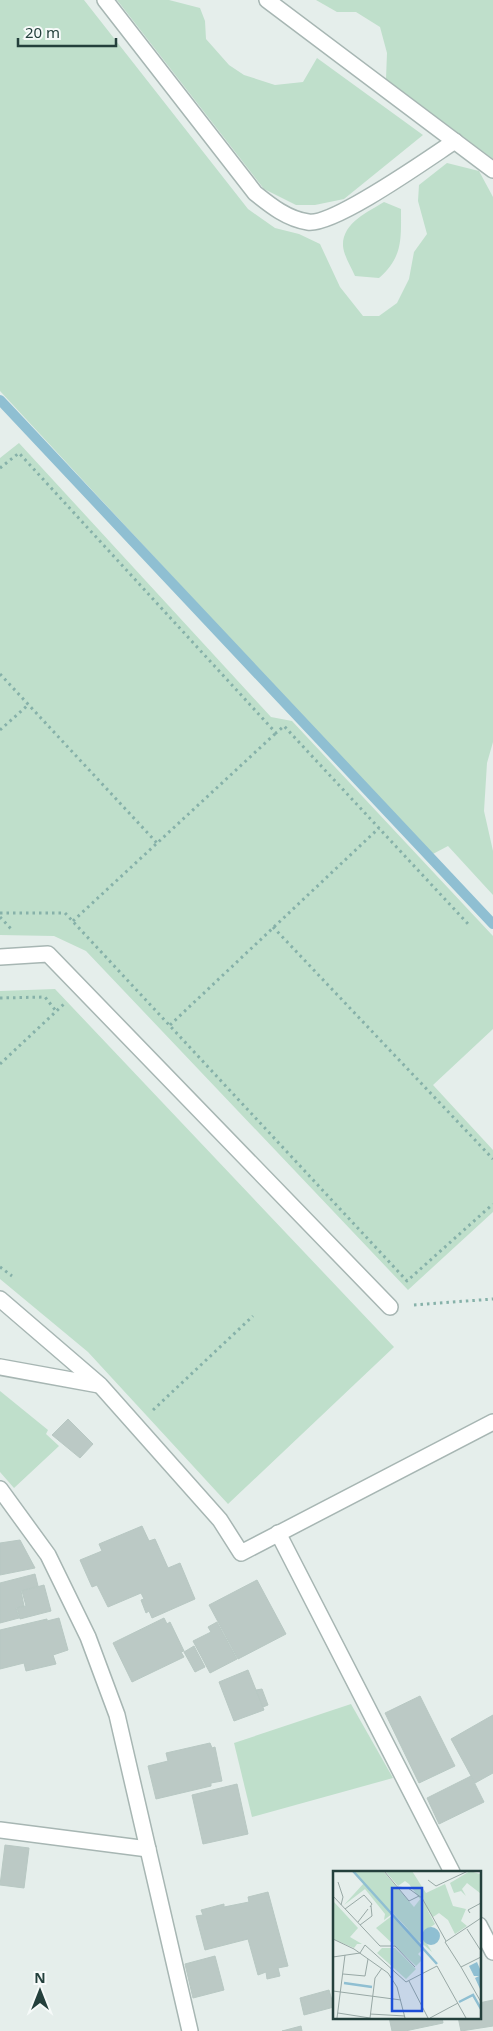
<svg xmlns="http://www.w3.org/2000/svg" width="493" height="2031" font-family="'Noto Sans',sans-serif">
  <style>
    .green { fill: #bfdfcb }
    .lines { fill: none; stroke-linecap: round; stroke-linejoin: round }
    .stream { stroke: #8fbfd2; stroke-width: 10 }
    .building { fill: #bbc9c5; stroke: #b8c8c3 }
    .service-casing { stroke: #a7b6b3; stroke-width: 18 }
    .minor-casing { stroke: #a7b6b3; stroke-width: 18 }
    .path { stroke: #86b1a9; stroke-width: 3; stroke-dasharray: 2.5 4; stroke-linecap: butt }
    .service { stroke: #fff; stroke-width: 15 }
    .minor { stroke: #fff; stroke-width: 15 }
    .inset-river { fill: none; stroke: #8fbfd2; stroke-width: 2.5 }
    .inset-road { fill: none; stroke: #98a8a5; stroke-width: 1 }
    .view { fill: #1d4ed8; fill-opacity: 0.15; stroke: #1d4ed8; stroke-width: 2.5 }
    .inset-edge { fill: none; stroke: #24403c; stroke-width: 2.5 }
  </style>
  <rect width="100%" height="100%" fill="#e5eeeb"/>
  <g class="green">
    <path d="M0,0H84L248,209L275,228L299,234L320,244L340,287L363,316H379L397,303L409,279L414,252L427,234L418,201L419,185L447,163L479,171L493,197V742L487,763L484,811L493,851V895L448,846L431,855L0,391Z"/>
    <path d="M117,0H169L200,8L205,21L206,39L229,65L244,75L275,85L303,82L317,58L423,135L344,199L315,205H296L264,189Z"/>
    <path d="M316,0H493V159L386,79L387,53L380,27L356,12H337Z"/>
    <path d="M384,202L401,209C401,239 403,257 379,278L355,276C351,267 344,256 343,246C342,223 368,212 384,202Z"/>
    <path d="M19,443L271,717L292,721L493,936V1029L433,1085L493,1150V1212L408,1290L86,951L54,936L0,935V458Z"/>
    <path d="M55,989L394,1347L228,1504L88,1352L0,1279V991Z"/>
    <path d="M0,1391L48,1430L46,1434L59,1446L14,1488L0,1472Z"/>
    <path d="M351,1704L393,1778L252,1817L234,1743Z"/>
  </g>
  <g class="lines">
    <path class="stream" d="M0,400L493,924"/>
  </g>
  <g class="building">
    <path d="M68,1419L93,1444L80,1458L52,1435Z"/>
    <path d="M142,1526L149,1541L155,1539L168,1568L180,1563L195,1599L152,1618L149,1611L146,1613L141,1600L144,1599L141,1593L108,1607L97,1585L92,1587L80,1560L102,1551L99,1544Z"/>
    <path d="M20,1540L35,1568L0,1575V1543Z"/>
    <path d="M35,1574L38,1586L21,1591L24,1606L16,1608L19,1618L0,1623V1583Z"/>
    <path d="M257,1580L286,1634L238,1659L209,1605Z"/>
    <path d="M44,1585L51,1611L20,1619L17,1608L26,1606L22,1591Z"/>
    <path d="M59,1618L68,1650L53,1655L56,1664L26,1671L24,1663L0,1669V1630L47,1619V1621Z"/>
    <path d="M164,1618L167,1624L170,1622L184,1651L181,1652L184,1657L132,1682L113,1643Z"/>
    <path d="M217,1622L237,1659L210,1673L193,1641L211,1632L208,1627Z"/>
    <path d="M194,1646L205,1667L195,1672L184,1652Z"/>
    <path d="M248,1670L264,1710L234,1721L219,1682Z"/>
    <path d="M262,1689L268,1705L263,1707L256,1690Z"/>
    <path d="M420,1696L455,1766L419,1783L385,1713Z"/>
    <path d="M493,1715V1773L475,1783L451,1739Z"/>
    <path d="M210,1743L212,1748L215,1747L222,1781L211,1783V1786L156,1799L148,1766L168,1761L166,1753Z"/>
    <path d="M471,1776L484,1802L439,1824L427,1798Z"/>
    <path d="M237,1784L248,1834L203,1844L192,1795Z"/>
    <path d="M5,1845L29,1848L24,1888L0,1885Z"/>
    <path d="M268,1892L288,1966L278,1968L280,1976L267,1979L266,1972L258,1975L248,1939L205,1950L196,1916L203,1915L201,1910L224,1904V1907L249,1902L248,1897Z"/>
    <path d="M215,1956L224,1990L193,1998L185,1964Z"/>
    <path d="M329,1990L334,2007L304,2015L300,1998Z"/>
    <path d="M493,2000V2026L461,2031L458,2017H479V2003Z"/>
    <path d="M389,2017H442L443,2023L405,2031H392Z"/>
    <path d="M301,2026L302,2031H282Z"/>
  </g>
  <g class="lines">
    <g class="service-casing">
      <g id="service">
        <path d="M105,0L255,193C270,205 287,219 308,222C334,226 429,158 455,141"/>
        <path d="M267,0L493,170"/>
        <path d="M0,957L48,954L390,1307"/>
      </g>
    </g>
    <g class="minor-casing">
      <g id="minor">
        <path d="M0,1299L100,1385L220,1520L241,1553L493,1422"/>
        <path d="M0,1367L99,1385"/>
        <path d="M0,1489L48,1555L88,1637L117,1715L190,2031"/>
        <path d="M278,1533L452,1872"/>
        <path d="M0,1830L148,1849"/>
        <path d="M479,1925L493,1952"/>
      </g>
    </g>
    <g class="path">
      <path d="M0,468L19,453L276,733L284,726L469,925"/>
      <path d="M0,674L157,843"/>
      <path d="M0,730L28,705"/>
      <path d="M0,913H65L407,1281L493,1204"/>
      <path d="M0,917L13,931"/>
      <path d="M73,921L276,733"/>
      <path d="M273,927L493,1159"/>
      <path d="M0,998L45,997L56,1011"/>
      <path d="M170,1025L379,828"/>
      <path d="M0,1064L64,1004"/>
      <path d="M0,1267L12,1276"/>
      <path d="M414,1305L493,1299"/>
      <path d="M153,1410L253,1316"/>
    </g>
    <use href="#service" class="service"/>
    <use href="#minor" class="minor"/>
  </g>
  <g transform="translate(333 1871)">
    <rect width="148" height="148" fill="#e5eeeb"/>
    <path d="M21,0H50L81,36L88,27L102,53L88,63L99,81L85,69L91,77L85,83L90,88L83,95L43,57L60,44L77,60L56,38L59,43L51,49L52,43L32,18L11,34L31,12ZM52,0H79L93,22L112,13L120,35L133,38L128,50L134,55L122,63L115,49L106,42L100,46L76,13L72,10L65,15ZM137,0L147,3V22L134,12L129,18L133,25L128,20L121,22L117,12ZM1,31L25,57L17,66L29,73H24L21,77L0,68ZM49,77H62L83,98L73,108L44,82Z" fill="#bfdfcb"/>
    <path d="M89 65a9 9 0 1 1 18 0a9 9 0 1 1-18 0ZM144,91L147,98V118L142,107L146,105H141L136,95Z" fill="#8fbfd2"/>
    <path class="inset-river" d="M20,0L104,93M11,112L39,116M126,131L140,124L148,138"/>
    <path class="inset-road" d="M51,0L76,30L86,25M95,9L103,15L135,0M5,11L10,26L8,34M64,16L75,17L89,27L113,70M0,25L47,75H62L82,96M12,38L31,24L39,33L37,36M137,42L135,39L148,32M148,47L112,71L128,96L148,86M25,51L35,38M27,54L39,45L38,35M134,58L148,80M0,68L21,78L55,102L64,116L72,147M0,86L27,82L32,74L73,111L104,95L133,147M128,96L148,131M10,103L32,105L35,88M76,110L95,147M0,120L68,129M5,142L37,147M37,143L72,145M4,147L12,84M37,147L42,107L49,97M97,147L125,132"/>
    <path class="view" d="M59,17H89V140H59Z"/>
    <rect width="148" height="148" class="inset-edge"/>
  </g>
  <g transform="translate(40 1991)" stroke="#f6faf9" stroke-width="4" paint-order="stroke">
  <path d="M0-4L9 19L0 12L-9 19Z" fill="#24403c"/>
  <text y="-8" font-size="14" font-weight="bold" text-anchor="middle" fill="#24403c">N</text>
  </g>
  <path d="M18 38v8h98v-8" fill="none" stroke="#24403c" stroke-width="2.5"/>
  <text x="25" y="38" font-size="15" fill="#24403c" stroke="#f6faf9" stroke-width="4" paint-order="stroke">20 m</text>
</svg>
